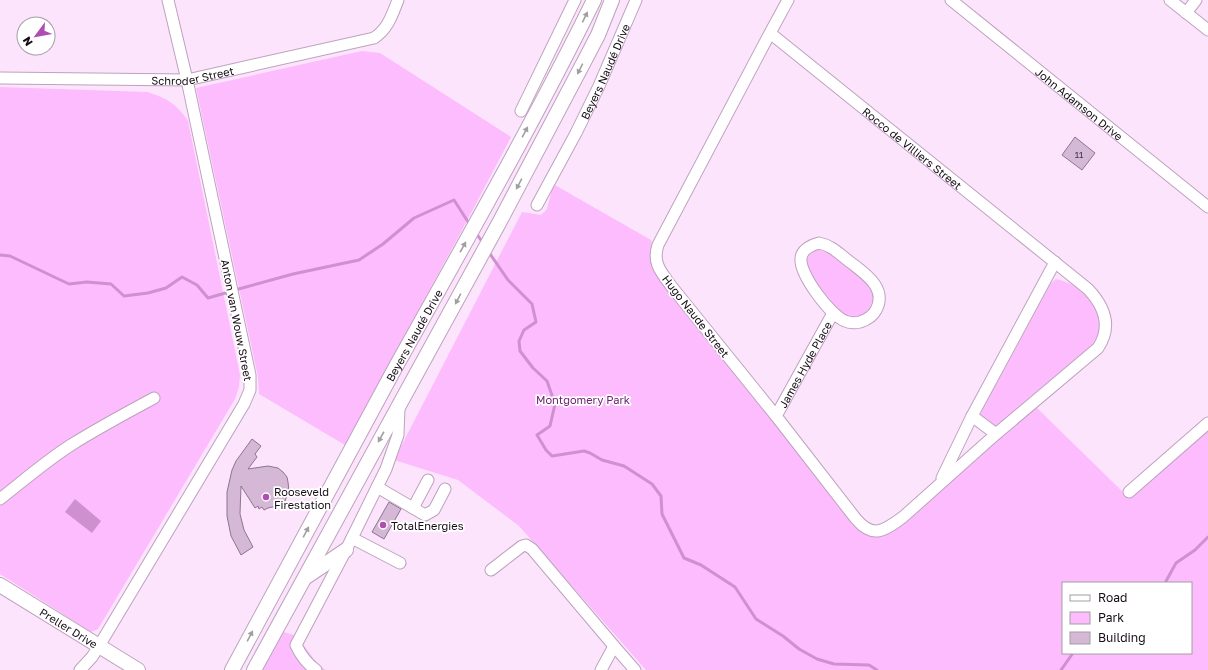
<svg xmlns="http://www.w3.org/2000/svg" width="1208" height="670" font-family="'Golos Text',sans-serif">
  <style>
    .green { fill: #fcbcfd; fill-rule: evenodd }
    .water { fill: #cf90d0 }
    .lines { fill: none; stroke-linecap: round; stroke-linejoin: round }
    .stream { stroke: #cf90d0; stroke-width: 3 }
    .building { fill: #d5b8d5; stroke: #8e758f }
    .minor-casing { stroke: #bda2bd; stroke-width: 13 }
    .major-casing { stroke: #bda2bd; stroke-width: 16 }
    .minor { stroke: #fff; stroke-width: 11 }
    .major { stroke: #fff; stroke-width: 14 }
    .oneway { fill: #a29ea2 }
    .poi-dot { fill: #b04db3; stroke: #fff; stroke-width: 1.5 }
    .labels { text-anchor: middle; dominant-baseline: central; stroke-width: 3.5; stroke-linejoin: round; paint-order: stroke }
    .number-label { font-size: 9px; fill: #463746 }
    .street-label { font-size: 11px; fill: #160c16; stroke: #fff }
    .park-label { font-size: 11px; fill: #6d2370; stroke: #fff }
    .poi-label { font-size: 11px; fill: #160c16; stroke: #fff; text-anchor: start }
  </style>
  <rect width="100%" height="100%" fill="#fce5fc"/>
  <g class="green">
    <path d="M362,51L380,53L511,137L460,234L345,445L259,394L258,377L196,88Z"/>
    <path d="M0,87L147,92C166,98 176,103 188,121L240,375L239,387L235,399L98,629L91,632L0,574Z"/>
    <path d="M553,184L651,240L660,274L855,522L887,529L935,494L1036,407L1126,495L1208,423V670H646L519,526L458,480L394,460L522,212L541,215L547,209ZM1063,583H1191V653H1063Z"/>
    <path d="M819,250C838,255 860,277 874,292L875,301L870,312C863,315 856,319 849,317C840,313 817,287 812,278C809,273 807,268 805,264C808,256 811,251 819,250Z"/>
    <path d="M1056,279C1085,285 1111,311 1096,342L997,426C989,425 986,421 981,414L983,409L1051,283Z"/>
    <path d="M284,632L297,636L319,666L326,670H260Z"/>
  </g>
  <path class="water" d="M75,499L101,521L92,533L65,512Z"/>
  <g class="lines">
    <g class="stream">
      <path d="M476,233L483,243"/>
      <path d="M488,251L508,280L532,304L536,322L524,330L519,341L520,351L533,368L547,381L555,404L550,426L537,435L546,450L552,456L584,451L590,453L602,460L624,466L652,484L661,496L662,514L684,558L701,565L735,587L756,619L783,636L799,649L817,659L834,664L869,665L877,670"/>
      <path d="M0,255L10,256L69,284L87,282L111,284L124,296L148,293L166,288L182,277L197,285L208,298L229,292"/>
      <path d="M235,290L293,274L359,260L383,244L414,218L454,200L470,225"/>
      <path d="M1165,583L1176,563L1195,550L1208,537"/>
      <path d="M1061,670L1073,653"/>
    </g>
  </g>
  <g class="building">
    <path d="M1075,137L1095,153L1082,170L1062,155Z"/>
    <path d="M252,439L261,446L255,454L257,457L248,469L268,466L278,468L283,472L287,477L288,482L289,491L285,501L282,503L277,506L268,508L264,510L262,507L259,509L258,506L255,508L241,486L240,514L244,530L253,547L241,555L231,536L227,516V492L232,470L236,461Z"/>
    <path d="M389,502L401,509L384,539L372,532Z"/>
  </g>
  <g class="lines">
    <g class="minor-casing">
      <g id="minor">
        <path id="s1" d="M951,0L1208,207"/>
        <path d="M1170,0L1208,30"/>
        <path d="M1186,13L1196,0"/>
        <path id="s2" d="M770,33L1088,289C1105,307 1112,327 1098,348L996,434L903,517C884,531 873,539 856,519L776,416L672,287C661,272 652,263 658,245L770,33L788,0"/>
        <path id="s3" d="M0,78L187,80L374,38C388,29 392,15 398,0"/>
        <path d="M521,111L575,0"/>
        <path id="s4" d="M537,205L576,133L599,86L636,0"/>
        <path d="M819,243C833,246 839,254 850,262C864,273 888,288 876,310C873,316 866,320 860,322C855,323 849,323 845,321C830,315 799,274 801,258C802,249 812,245 819,243Z"/>
        <path id="s5" d="M776,416L833,313"/>
        <path d="M972,416L996,434"/>
        <path d="M942,478L972,416L1055,262"/>
        <path d="M377,487L425,515L434,510L445,489"/>
        <path d="M1129,492L1208,423"/>
        <path d="M0,499C23,481 46,461 71,445C98,428 126,413 154,398"/>
        <path d="M413,508L428,480"/>
        <path d="M352,538L400,563"/>
        <path d="M491,570L522,546L526,545L532,549L614,646L601,670"/>
        <path d="M614,646L635,670"/>
        <path d="M80,670L92,657L99,646L244,404L250,390V375L187,80L168,0"/>
        <path d="M316,670C306,663 301,656 296,645L346,550L386,469L398,435L399,407"/>
      </g>
    </g>
    <g class="major-casing">
      <g id="major">
        <path d="M306,577L346,550"/>
        <path id="s6" d="M0,585L138,670"/>
        <path id="s7" d="M232,670C285,570 339,470 394,370C462,248 532,126 594,0"/>
        <path d="M254,670L499,223L586,58L598,35L612,0"/>
      </g>
    </g>
    <use href="#minor" class="minor"/>
    <use href="#major" class="major"/>
  </g>
  <defs><path id="oneway-solid" d="M-6-.8H1V-3.2L6.5 0L1 3.2V.8H-6Z"/></defs>
  <g class="oneway">
    <use href="#oneway-solid" transform="translate(585 17) rotate(-64)"/>
    <use href="#oneway-solid" transform="translate(580 69) rotate(117)"/>
    <use href="#oneway-solid" transform="translate(525 132) rotate(-62)"/>
    <use href="#oneway-solid" transform="translate(519 184) rotate(118)"/>
    <use href="#oneway-solid" transform="translate(463 247) rotate(-61)"/>
    <use href="#oneway-solid" transform="translate(458 299) rotate(118)"/>
    <use href="#oneway-solid" transform="translate(381 437) rotate(119)"/>
    <use href="#oneway-solid" transform="translate(306 532) rotate(-62)"/>
    <use href="#oneway-solid" transform="translate(250 636) rotate(-62)"/>
  </g>
  <g class="poi-dot">
    <circle cx="266" cy="497" r="4"/>
    <circle cx="383" cy="525" r="4"/>
  </g>
  <g class="labels">
    <g class="number-label">
      <text x="1079" y="154">11</text>
    </g>
    <g class="street-label">
      <text stroke="none"><textPath href="#s4" startOffset="150">Beyers Naudé Drive</textPath></text>
      <text stroke="none"><textPath href="#s3" startOffset="193">Schroder Street</textPath></text>
      <text stroke="none"><textPath href="#s1" startOffset="165">John Adamson Drive</textPath></text>
      <text stroke="none"><textPath href="#s2" startOffset="183">Rocco de Villiers Street</textPath></text>
      <text transform="translate(696 316) rotate(52)">Hugo Naude Street</text>
      <text transform="translate(237 320) rotate(79)">Anton van Wouw Street</text>
      <text stroke="none"><textPath href="#s7" startOffset="381">Beyers Naudé Drive</textPath></text>
      <text stroke="none"><textPath href="#s5" startOffset="59">James Hyde Place</textPath></text>
      <text stroke="none"><textPath href="#s6" startOffset="81">Preller Drive</textPath></text>
    </g>
    <g class="park-label">
      <text x="583" y="399">Montgomery Park</text>
    </g>
    <g class="poi-label">
      <text x="274" y="491">Rooseveld<tspan x="274" dy="13">Firestation</tspan></text>
      <text x="391" y="525">TotalEnergies</text>
    </g>
  </g>
  <rect x="1062" y="582" width="130" height="72" fill="#ffffff" stroke="#a29ea2"/>
  <rect x="1070" y="595" width="20" height="6" fill="#ffffff" stroke="#a29ea2"/>
  <text x="1098" y="602" font-size="12" fill="#160c16">Road</text>
  <rect x="1070" y="612" width="20" height="12" fill="#fcbcfd" stroke="#a29ea2"/>
  <text x="1098" y="622" font-size="12" fill="#160c16">Park</text>
  <rect x="1070" y="632" width="20" height="12" fill="#d5b8d5" stroke="#a29ea2"/>
  <text x="1098" y="642" font-size="12" fill="#160c16">Building</text>
  <g transform="translate(36 36) rotate(238)"><circle r="19" fill="#ffffff" stroke="#a29ea2"/>
  <path d="M0-3L7 15L0 10L-7 15Z" fill="#b04db3"/>
  <text y="-6" font-size="11" font-weight="bold" text-anchor="middle" fill="#160c16">N</text>
  </g>
</svg>
